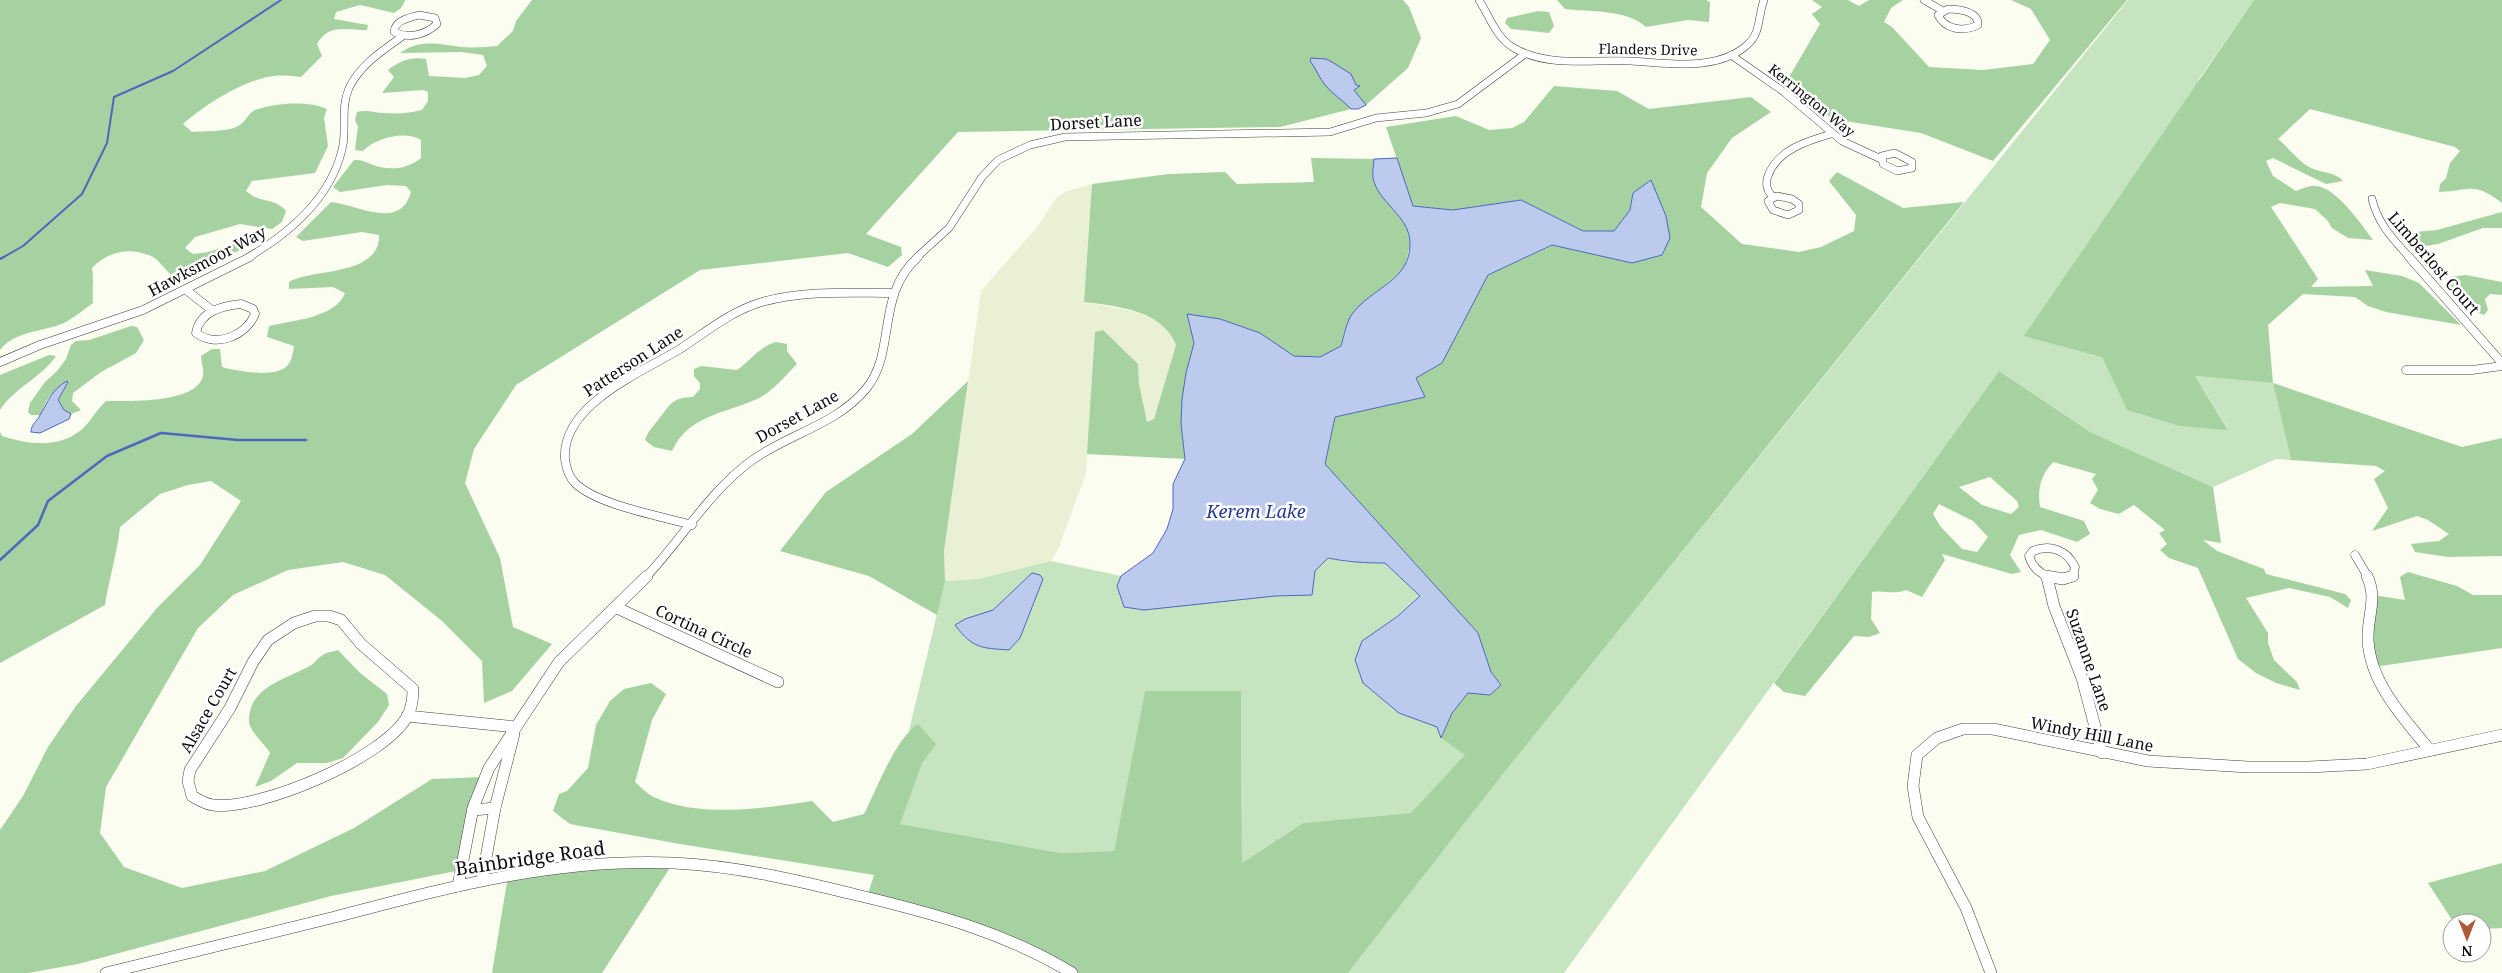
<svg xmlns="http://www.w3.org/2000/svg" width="2502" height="973" font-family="'Noto Serif',serif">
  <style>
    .farmland { fill: #e9f0d4 }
    .green { fill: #c5e4bf }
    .forest { fill: #a5d2a0; fill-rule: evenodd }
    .water { fill: #bccaee; stroke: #4d68bc }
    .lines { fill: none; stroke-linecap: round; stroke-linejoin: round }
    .stream-far1 { stroke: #4d68bc; stroke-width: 2 }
    .stream { stroke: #4d68bc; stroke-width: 2.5 }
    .minor-far2-casing { stroke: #414141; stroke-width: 8 }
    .minor-far1-casing { stroke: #414141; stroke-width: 9 }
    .minor-casing { stroke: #414141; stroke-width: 12 }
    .minor-far2 { stroke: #fff; stroke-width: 7 }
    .minor-far1 { stroke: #fff; stroke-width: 8 }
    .minor { stroke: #fff; stroke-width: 11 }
    .labels { text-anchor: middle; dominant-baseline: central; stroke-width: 5; stroke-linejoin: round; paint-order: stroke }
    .far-street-label { font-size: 14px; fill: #0e0e0e; stroke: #fff }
    .street-label { font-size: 16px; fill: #0e0e0e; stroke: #fff }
    .water-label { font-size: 18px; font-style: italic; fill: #273d90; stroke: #fff }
    .near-street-label { font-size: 19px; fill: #0e0e0e; stroke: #fff }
  </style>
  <rect width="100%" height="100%" fill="#fbfdf1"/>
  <path class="farmland" d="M1092,184L1084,302L1133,311L1160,322L1172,334L1176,345L1154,419L1146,422L1139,384L1138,364L1090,416L1086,473L1059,547L1051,561L978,579L945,581L944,551L981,291L1038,226L1057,197L1067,191Z"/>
  <g class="green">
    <path d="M2128,0H2254L2199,79L2102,357L2127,410L2179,426L2228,429L2195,376L2273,383L2291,460L2276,459L2213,487L2092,433L1999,371L1564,973H1348L1499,779Z"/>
    <path d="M1328,558L1347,562L1359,560L1370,563H1385L1421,596L1398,616L1399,713L1437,727L1441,738L1466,755L1412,813L1303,823L1242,863L1241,692H1145L1114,851L1061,853L887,822L945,581L978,579L1051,561L1121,576L1117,586L1275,596L1312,595L1315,571Z"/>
  </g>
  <g class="forest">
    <path d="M0,0H405V1L401,8L394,13L360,5L336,12L334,19L368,25L367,30C347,30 328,23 317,44L322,56L301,77C293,76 283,75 274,76C243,80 206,104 183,124L192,132C203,131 229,132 238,126C245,123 248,113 255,110C274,103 308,100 327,109L324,118L328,146L315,173L252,181L246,191C260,204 274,197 286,211L282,222L272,229L240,224L195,237L185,248L193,254L209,252L244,240L254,244L175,279C168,273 160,261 153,257C131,246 108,251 92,268C94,280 92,290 93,303C84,309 74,318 64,323C43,332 14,331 0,350Z"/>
    <path d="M532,0H1403L1409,7L1421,38L1408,68L1366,105L1358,109H1351L1280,127L958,132L866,234L901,247L902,255L888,267L848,253L700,270L516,385L474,449L465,483L500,558L513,627L552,644L512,691L484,703L482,661L442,621L385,575L343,562L288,570L233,595L198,628L106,787L100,833L124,867L182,888L265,871L354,828L432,779L485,777L461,870L331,896L78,964L28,973H0V830L23,796L48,747L76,706L157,608L200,565L241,501L211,481L188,485L160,494L120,527C117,554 109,579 105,605L0,663V432L2,436C28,444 56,449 80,431C90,423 96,410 106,401C126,401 199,404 203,375C204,370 201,361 201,356L212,349H220L222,367C237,371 276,379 288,365C292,360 293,353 294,346L267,337L269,326C293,320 336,318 345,293L333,287L289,289V282C312,268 380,277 379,235L362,232L303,241L296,237L331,202C359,205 400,231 411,192L406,186L387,185L340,192L333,187L354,160C363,160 365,162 373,165C390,171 408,169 421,158V140C405,130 375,138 363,151L355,150L358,127L355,120L357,112C368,109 374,113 385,113C398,114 410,113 422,110L428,101V92L423,90L382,93L394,77L388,70C399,61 412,56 426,59L429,76L465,78L479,75L487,66L483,55L461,52L400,53C420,39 438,44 461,47C473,48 485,47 497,46L513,31L516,21Z"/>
    <path d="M1557,0H1706L1710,2L1709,22L1688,20L1646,27C1626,9 1591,12 1565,9Z"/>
    <path d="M1812,0H1848L1859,6L1869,0H1903L1891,8L1884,22L1892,27L1929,67L1983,70L2033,64L2050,40L2031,9L2011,0H2127L1993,161L1921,133L1832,119L1788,79L1820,24L1812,14L1822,7Z"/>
    <path d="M2254,0H2502V203C2473,181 2471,191 2439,192L2440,184L2446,178L2450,163L2460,151L2455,147L2310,109L2278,139C2289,148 2298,161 2311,168C2322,173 2336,172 2343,181L2326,184L2273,158L2266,161L2273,176L2296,191C2302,189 2310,185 2316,186C2337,188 2361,224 2373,240L2348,238L2332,228L2327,220L2315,209L2280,203L2271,207L2318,279L2311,287L2373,286L2365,270L2402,276L2419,283L2461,325L2386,312L2368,306L2355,297L2303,294L2268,325L2273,383L2462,447L2502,438V556L2448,557L2415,552L2411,544L2439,541L2449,534L2428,520L2417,516L2372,531L2388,508L2374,479L2385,471L2376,466L2291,460L2273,383L2195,376L2228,430L2179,426L2127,410L2102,357L2024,336Z"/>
    <path d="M1538,11L1549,12L1554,26L1549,33L1511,29L1505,23L1507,18Z"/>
    <path d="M1554,86L1617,91L1649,109L1751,97L1771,112L1732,138L1707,173L1701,207L1742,244L1799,252L1821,247L1854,231L1856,215L1829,181L1837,172L1903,208L1964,202L1499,779L1348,973H1063L1037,953L867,897L874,875L680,844L570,824L553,811L559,794L567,791L588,768L596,725L610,701L624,689L651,683L666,694L652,720L635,782C641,787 648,795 656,798C699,818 766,808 812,801L833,822L864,814C877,789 895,739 918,724L936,744L922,763L900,824L1061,853L1114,851L1145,691H1241L1242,863L1303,823L1411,813L1465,755L1441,738L1452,713L1468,692L1490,695L1501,685L1491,672L1478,633L1325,464L1335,417L1425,397L1416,378L1442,363L1488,275L1553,245L1632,263L1633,193L1630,210L1614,231H1583L1521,200L1453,210L1413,206L1386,127L1456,116L1489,130L1512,128L1524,122Z"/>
    <path d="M1311,158L1374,159L1373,179L1408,228L1410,244L1405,268L1352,314L1344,332L1341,346L1320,357L1294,356L1259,333L1220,319L1194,343L1186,373L1181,424L1185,459L1087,454L1095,332L1103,330L1138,364L1139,384L1147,422L1154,419L1176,345C1163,310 1116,306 1084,302L1092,184L1169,174L1225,172L1237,184L1314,182Z"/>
    <path d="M2502,212V228H2483L2438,244L2419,247L2411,239L2415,232L2437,230Z"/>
    <path d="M2466,275L2502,282V295L2490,294L2485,299L2488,310L2484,315L2471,310L2446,282L2451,277Z"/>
    <path d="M131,326L137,327L144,340L136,353L101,372L73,393L72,401L81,410L71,414L64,410L58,400L68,382C53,390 46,398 41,415H31L28,412L30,403L45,382L57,371L66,359L71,345L76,341L89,340Z"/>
    <path d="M776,342L787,344V351L797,364C786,375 773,391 759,398C726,414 689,414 672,451L654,447L645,440C648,431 653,427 658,420C671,404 671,398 693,397L700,389V383L694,376V369L701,366L737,370C750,361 760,346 776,342Z"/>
    <path d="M49,355L56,356C41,378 15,387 0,410V375Z"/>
    <path d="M1999,371L2092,433L2213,487L2221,543L2203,540L2217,551L2264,569L2266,574L2345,594L2351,600L2348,608L2330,597L2289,588L2246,598L2268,633V643L2274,660L2297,682L2300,690L2276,683L2256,673L2238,659L2198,568L2169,558L2160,550L2167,544L2159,533L2165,530L2134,505L2119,514L2100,509L2090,503L2098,490L2092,479L2096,474L2053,462C2041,475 2037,489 2040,507L2084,521L2090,534L2077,542L2041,530L2019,535L2010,555L2021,572L2012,574L1942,554L1945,560L1922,597L1906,590C1896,595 1884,590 1872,592L1871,619L1880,633L1869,637L1854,636L1805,696L1784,692L1774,683ZM1990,477L2017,501L2019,507L2011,514L1982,505L1959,487ZM1939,504L1973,521L1988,537L1977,552L1962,549L1940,526L1933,514Z"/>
    <path d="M968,381L944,551L945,581L937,615L869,576L780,551L826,492L912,434Z"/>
    <path d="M2408,572L2457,586L2473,595H2502V648L2374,667L2368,643L2373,595L2405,600L2400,577Z"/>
    <path d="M338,650L360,673L387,694L389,705L378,722L343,758L327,763H297L271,781L255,787L270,753C265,744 249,731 249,721C249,687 284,680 308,667C315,664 317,658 323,655C326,652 333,652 338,650Z"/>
    <path d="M673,863L602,973H492L508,876Z"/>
    <path d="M2502,863V928L2482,929V923H2454L2428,883Z"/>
  </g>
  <g class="water">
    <path d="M1311,58L1326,59L1332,62L1351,74L1356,85L1360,86L1354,90L1366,105L1358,109H1351C1343,100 1332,94 1325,85C1319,78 1316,68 1310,61Z"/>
    <path d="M1397,158L1413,206L1453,210L1521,200L1583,231H1614L1630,210L1633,193L1651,180L1666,216L1670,238L1662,255L1632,263L1552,245L1488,275L1442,363L1416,378L1425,397L1335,417L1325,464L1478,633L1491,672L1501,685L1490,695L1468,693L1452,713L1441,738L1437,727L1399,713L1363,683L1355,660L1362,641L1398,616L1420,596L1385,563C1366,563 1347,562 1328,558L1315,571L1312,595L1275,596L1144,610L1124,607L1117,586L1121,576L1153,553L1167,529L1173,509V484L1185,459L1181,424L1182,399L1186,373L1194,343L1187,314L1220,319L1260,333L1294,356L1320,357L1341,346C1344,336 1346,323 1352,314C1371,288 1411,281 1410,243C1410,216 1378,203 1373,178C1372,172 1374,164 1374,159Z"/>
    <path d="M67,381L68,382L58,400L64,410L71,414L69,419L40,433L31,432C31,424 37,422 40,415C49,401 51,390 67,381Z"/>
    <path d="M1032,573L1040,575L1043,579L1020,638L1009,650C982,648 973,649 955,625L965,619L993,610Z"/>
  </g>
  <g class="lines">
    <path class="stream-far1" d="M2,258L23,246L82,194L107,143L114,97L173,71L281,0"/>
    <g class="stream">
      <path d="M0,259L4,257"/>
      <path d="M0,560L38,525L48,501L107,456L161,433L238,440H306"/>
    </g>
    <g class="minor-far2-casing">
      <g id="minor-far2">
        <path d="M1479,0C1490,17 1496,38 1514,48C1549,68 1592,59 1630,61C1654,62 1678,66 1702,63C1719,61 1735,56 1747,45C1761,34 1758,15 1764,0"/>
        <path d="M1924,0L1943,11"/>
        <path d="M1948,9C1958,9 1979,11 1978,25C1964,32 1945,30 1938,15Z"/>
        <path d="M419,15L435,18L437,24C425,35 409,39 394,32C395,20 409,18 419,15Z"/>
        <path d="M1731,55L1784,92L1842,141L1881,159"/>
        <path d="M1895,153L1912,162V168L1897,171L1883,164L1882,156Z"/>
        <path d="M1777,196L1792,199L1799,204V210L1788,215L1773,210L1768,201Z"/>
        <path d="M1773,197C1767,191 1765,184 1768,176C1777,150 1807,141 1831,134"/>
        <path d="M2372,199C2378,224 2393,239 2410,258"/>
        <path d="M247,258C290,233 333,196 343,145C346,126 341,106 349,88C360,65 383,50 403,36"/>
        <path d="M916,258L949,228L982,177L998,160L1030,145L1065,137L1330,132L1376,118L1426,113L1458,104L1525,54"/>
      </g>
    </g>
    <g class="minor-far1-casing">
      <g id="minor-far1">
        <path d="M2409,257L2502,363"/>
        <path d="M186,290L213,311"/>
        <path d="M241,304L253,309L255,314C246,336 216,348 196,333C200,311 222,306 241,304Z"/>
        <path d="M0,362L40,345L143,310L250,257"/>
        <path d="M2406,370H2472L2502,366"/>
        <path d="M692,525C661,516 597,505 575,483C569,477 566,467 565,459C561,405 642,372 680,349C706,332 731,311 762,302C804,290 850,293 894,293"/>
        <path d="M2355,555L2368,577"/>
        <path d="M646,577C681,540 709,492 751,461C788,434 836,425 866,389C897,351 875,296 918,257"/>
        <path d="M2049,577C2039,573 2032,567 2029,556L2033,551C2050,544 2067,550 2075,567L2073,576L2069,577"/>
      </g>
    </g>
    <g class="minor-casing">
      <g id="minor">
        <path d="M2046,576L2063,579L2073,576"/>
        <path d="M2367,576C2378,599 2367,616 2368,640C2370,682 2403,718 2429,749"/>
        <path d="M2047,577L2054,606L2082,678L2102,753"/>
        <path d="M617,608L778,682"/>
        <path d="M315,616H329L341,620L361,644L413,689C413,698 412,707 408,715C387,757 259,811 213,805C205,804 199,800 192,796L188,781L190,770L230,708L253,662L268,640L294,623Z"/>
        <path d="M407,716L516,727"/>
        <path d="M473,810L495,808"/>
        <path d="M482,880L495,808L514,734"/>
        <path d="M458,886L473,808L489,768L559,662L647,576"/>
        <path d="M106,973C182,954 259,936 335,917C449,887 554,858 674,863C738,866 800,881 861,896C936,914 1006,933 1072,973"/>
        <path d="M1991,973L1966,908L1918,817L1913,786L1917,755L1937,738L1963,729H1993L2148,761L2248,767H2309L2367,764L2502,735"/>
      </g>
    </g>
    <use href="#minor-far2" class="minor-far2"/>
    <use href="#minor-far1" class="minor-far1"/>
    <use href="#minor" class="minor"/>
  </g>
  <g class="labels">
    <g class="far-street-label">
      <text transform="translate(1648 49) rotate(1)">Flanders Drive</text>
      <text transform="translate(1812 100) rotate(39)">Kerrington Way</text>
    </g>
    <g class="street-label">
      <text transform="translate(1096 122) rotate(-3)">Dorset Lane</text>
      <text transform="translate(207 261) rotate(-28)">Hawksmoor Way</text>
      <text transform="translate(2434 263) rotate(49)">Limberlost Court</text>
      <text transform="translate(633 361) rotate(-33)">Patterson Lane</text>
      <text transform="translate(797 416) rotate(-29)">Dorset Lane</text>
      <text transform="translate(704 631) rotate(25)">Cortina Circle</text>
      <text transform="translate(2089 660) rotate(71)">Suzanne Lane</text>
      <text transform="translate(208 710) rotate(-60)">Alsace Court</text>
      <text transform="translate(2092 734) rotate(11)">Windy Hill Lane</text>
    </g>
    <g class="water-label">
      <text x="1256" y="511">Kerem Lake</text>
    </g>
    <g class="near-street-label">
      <text transform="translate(530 858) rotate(-8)">Bainbridge Road</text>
    </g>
  </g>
  <g transform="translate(2467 938) rotate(180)"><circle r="24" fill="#ffffff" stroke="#9f9f9f"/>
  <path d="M0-4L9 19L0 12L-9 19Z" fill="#ac5c38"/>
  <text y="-8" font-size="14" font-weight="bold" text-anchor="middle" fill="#0e0e0e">N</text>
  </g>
</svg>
